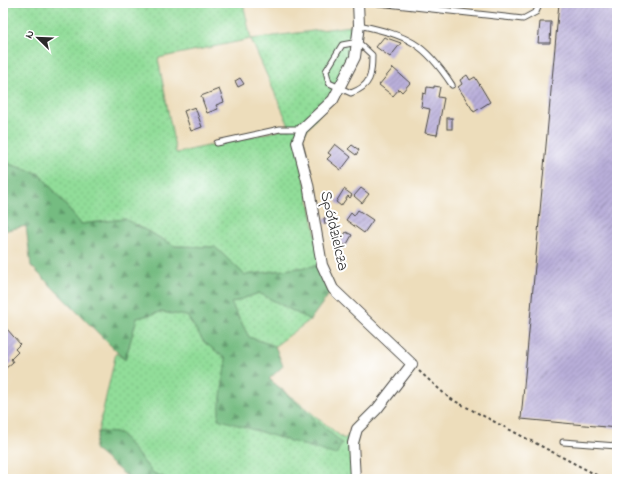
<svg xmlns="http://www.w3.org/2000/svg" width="620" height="482" font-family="'Indie Flower',sans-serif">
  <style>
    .grass { fill: url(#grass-dots); stroke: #5e8462; fill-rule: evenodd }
    .forest { fill: url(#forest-firs); stroke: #507456 }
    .building { fill: url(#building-hatch) }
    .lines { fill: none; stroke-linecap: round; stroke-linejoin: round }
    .service-casing { stroke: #484641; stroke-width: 7 }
    .minor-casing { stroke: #484641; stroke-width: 12 }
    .path { stroke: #484641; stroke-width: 2; stroke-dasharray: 3 3; stroke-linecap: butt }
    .service { stroke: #fff; stroke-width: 5 }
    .minor { stroke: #fff; stroke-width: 10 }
    .labels { text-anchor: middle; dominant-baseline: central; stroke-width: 4; stroke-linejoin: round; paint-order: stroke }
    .street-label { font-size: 16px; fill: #2b2b2b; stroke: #fff }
  </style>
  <defs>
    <pattern id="grass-dots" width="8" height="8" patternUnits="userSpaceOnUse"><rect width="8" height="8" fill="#91dd99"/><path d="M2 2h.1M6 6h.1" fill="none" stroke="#7dbe84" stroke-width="1.8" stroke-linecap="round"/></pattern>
    <pattern id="forest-firs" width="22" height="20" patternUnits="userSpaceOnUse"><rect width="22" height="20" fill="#74bc81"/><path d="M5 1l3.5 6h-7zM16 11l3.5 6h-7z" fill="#5f996a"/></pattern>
    <pattern id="building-hatch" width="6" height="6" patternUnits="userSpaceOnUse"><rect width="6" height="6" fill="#b9afda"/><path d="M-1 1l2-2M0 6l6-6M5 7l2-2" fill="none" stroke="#978fb1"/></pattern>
  </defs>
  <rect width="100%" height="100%" fill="#fff"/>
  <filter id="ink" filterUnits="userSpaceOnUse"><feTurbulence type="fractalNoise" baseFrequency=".025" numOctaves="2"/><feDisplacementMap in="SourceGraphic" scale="8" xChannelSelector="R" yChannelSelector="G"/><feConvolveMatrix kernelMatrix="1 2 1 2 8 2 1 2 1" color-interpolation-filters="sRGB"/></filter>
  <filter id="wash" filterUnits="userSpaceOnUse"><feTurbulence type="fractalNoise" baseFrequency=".012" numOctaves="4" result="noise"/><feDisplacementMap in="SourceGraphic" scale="16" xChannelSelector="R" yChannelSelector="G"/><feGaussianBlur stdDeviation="0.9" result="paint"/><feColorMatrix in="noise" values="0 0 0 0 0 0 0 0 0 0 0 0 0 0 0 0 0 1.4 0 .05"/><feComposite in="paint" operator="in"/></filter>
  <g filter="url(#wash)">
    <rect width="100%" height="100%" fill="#edddbb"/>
    <g class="grass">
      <path d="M3,3H243L251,39L359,25L358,42L340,88L297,142L322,265L245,275L215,247L175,246L125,219L81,224L40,174L3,162ZM251,39L290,128L176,153L158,58Z"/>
      <path d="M259,293L310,320L275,346L249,337L231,303Z"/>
      <path d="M161,312L187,316L204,342L342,443L269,379L344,439L357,429L355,479H168L153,473L120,433L98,432L116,353L125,360L137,318Z"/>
    </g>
    <g class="forest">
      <path d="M3,162L40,174L81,224L125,219L175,246L215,247L245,275L322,265L333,289L310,320L259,293L231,303L249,337L275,346L283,366L269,379L342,443L336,455L218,419L226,359L204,342L187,316L161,312L137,318L125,360L31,266L26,226L3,231Z"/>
      <path d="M98,432L120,433L153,473L168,479H130L94,449Z"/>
    </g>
    <g id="blocks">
      <g class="building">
        <path d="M559,3H617V428L521,419Z"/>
        <path d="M540,22H551L550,43H538Z"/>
        <path d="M384,37L401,43L390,57L376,47Z"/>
        <path d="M393,68L410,83L402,92L399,89L393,96L379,85Z"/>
        <path d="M467,75L470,80L475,77L490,102L474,112L458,87L462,84L460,80Z"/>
        <path d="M240,78L244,84L238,87L235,81Z"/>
        <path d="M434,86L440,87L438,97L444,98L437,135L425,133L430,109L421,107L423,93L426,94L427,87L434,88Z"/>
        <path d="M219,89L224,102L216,105L218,109L207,113L201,96Z"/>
        <path d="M195,107L202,127L191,131L184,111Z"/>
        <rect x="447" y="118" width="5" height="11"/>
        <path d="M335,144L351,157L341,170L327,159L331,155L328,153Z"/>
        <path d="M352,145L359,150L356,155L348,149Z"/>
        <path d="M361,188L369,194L362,203L354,196Z"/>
        <path d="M344,189L352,195L350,198L348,196L341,206L336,202Z"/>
        <path d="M358,210L373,220L364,233L346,220L351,213L354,216Z"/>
        <path d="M332,216L334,222L325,224L324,218Z"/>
        <path d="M346,232L352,235L346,246L340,242Z"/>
        <path d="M7,329L20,344L15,349L18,352L11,359L13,362L6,368L3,364V333Z"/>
      </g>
    </g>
  </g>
  <g filter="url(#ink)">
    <use href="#blocks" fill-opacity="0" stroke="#484641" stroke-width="1"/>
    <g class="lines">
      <g class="service-casing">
        <g id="service">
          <path d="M378,3L523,19L536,12L540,3"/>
          <path d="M506,3H511"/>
          <path d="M359,25C408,36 424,42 452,85"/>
          <path d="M358,42L372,55C372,75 371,86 351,93L329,83L326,71L342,45Z"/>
          <path d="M217,143L280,129H302"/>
          <path d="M563,442L617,446"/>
        </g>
      </g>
      <g class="minor-casing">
        <path id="minor" d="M355,479L353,443L357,429L377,409L412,364L333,289L322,265L308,184L297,142L302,129L333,100L355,57L359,25L358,3"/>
      </g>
      <path class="path" d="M419,371L449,398L604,479"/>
      <use href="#service" class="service"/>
      <use href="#minor" class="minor"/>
    </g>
  </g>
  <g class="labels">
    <g class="street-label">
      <text transform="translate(334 231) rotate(77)">Spółdzielcza</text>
    </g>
  </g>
  <rect width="620" height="482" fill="none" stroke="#fff" stroke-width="16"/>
  <g transform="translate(38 38) rotate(293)" stroke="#ffffff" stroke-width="3" paint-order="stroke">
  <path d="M0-3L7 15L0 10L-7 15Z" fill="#2b2b2b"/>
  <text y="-6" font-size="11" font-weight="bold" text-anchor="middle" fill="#2b2b2b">N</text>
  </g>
</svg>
